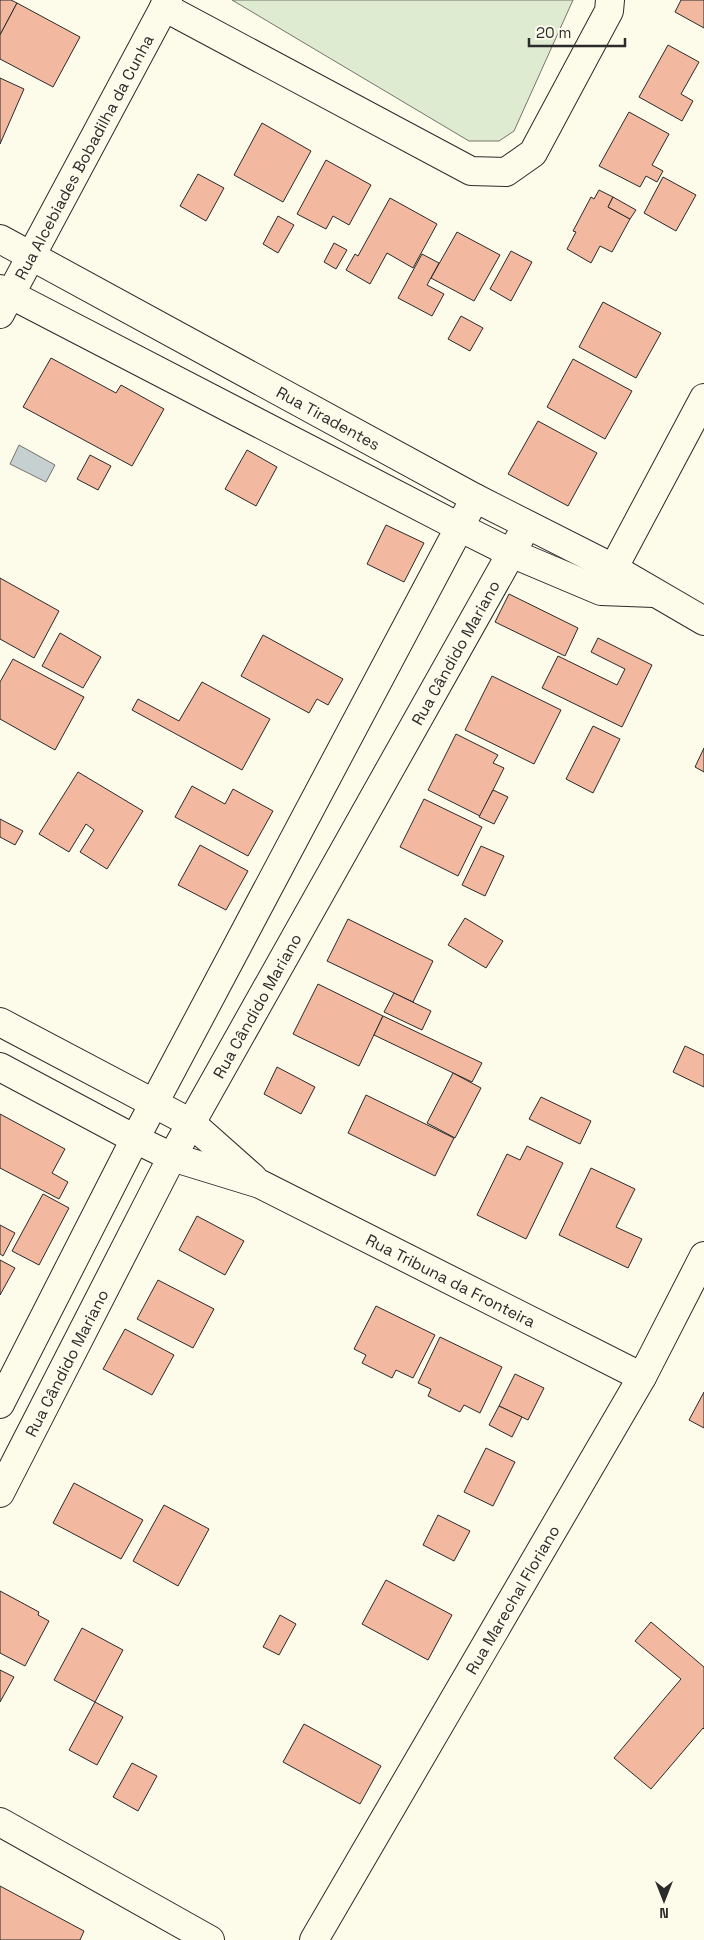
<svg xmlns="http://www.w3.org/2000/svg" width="704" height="1940" font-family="'Space Grotesk',sans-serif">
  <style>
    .green { fill: #deebd1; stroke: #74746e }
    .water { fill: #c7d0d0; stroke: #74746e }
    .building { fill: #f2b8a0; stroke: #2b2b2b }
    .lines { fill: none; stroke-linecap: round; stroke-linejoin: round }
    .street-casing { stroke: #2b2b2b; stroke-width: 30 }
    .secondary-casing { stroke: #2b2b2b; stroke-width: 30 }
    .street { stroke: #fdfbea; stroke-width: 28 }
    .secondary { stroke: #fdfbea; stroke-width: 28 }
    .labels { text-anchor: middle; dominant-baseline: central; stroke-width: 4; stroke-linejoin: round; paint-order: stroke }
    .street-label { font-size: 16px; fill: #2b2b2b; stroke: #fdfbea }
  </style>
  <rect width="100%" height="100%" fill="#fdfbea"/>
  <path class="green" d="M232,0H573L514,131L499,141H469Z"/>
  <path class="water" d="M19,445L55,465L46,482L10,464Z"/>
  <g class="building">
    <path d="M0,0H11L17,3L0,35Z"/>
    <path d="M681,0H704V28L675,12Z"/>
    <path d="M17,3L80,37L53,87L0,59V35Z"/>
    <path d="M668,45L699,62L681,94L693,101L682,121L639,97Z"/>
    <path d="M0,78L24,89L0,144Z"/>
    <path d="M629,112L669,134L652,165L663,171L657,182L646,176L640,187L599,166Z"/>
    <path d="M262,123L311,151L283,202L234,175Z"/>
    <path d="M326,160L371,185L349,225L333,216L326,229L297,214Z"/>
    <path d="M198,174L224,188L206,221L180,206Z"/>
    <path d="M663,177L696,195L676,231L644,213Z"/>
    <path d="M599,190L613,197L608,207L630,219L612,252L600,246L591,263L567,249L576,232L573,231L591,197L594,199Z"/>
    <path d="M613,197L636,210L630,219L608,207Z"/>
    <path d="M390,198L437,224L413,268L387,253L370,284L346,270L355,254L358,256Z"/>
    <path d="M278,216L294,225L278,253L263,244Z"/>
    <path d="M457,232L500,255L474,301L431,278Z"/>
    <path d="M334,243L347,250L336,269L324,262Z"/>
    <path d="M511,251L532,262L511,301L490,289Z"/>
    <path d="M422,254L439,263L427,285L444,294L432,316L398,298Z"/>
    <path d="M603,302L661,333L636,378L579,347Z"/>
    <path d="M461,316L483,328L470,351L448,339Z"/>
    <path d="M51,358L116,393L121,385L164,409L132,466L23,407Z"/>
    <path d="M573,359L632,391L605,439L547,407Z"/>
    <path d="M538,421L597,453L568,506L508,474Z"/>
    <path d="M247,450L277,467L256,506L225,489Z"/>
    <path d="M90,455L111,466L98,490L77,479Z"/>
    <path d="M386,525L424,543L404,582L367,564Z"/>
    <path d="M0,578L59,611L34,658L0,639Z"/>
    <path d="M509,594L578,628L565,656L495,622Z"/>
    <path d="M60,633L101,657L83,688L42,666Z"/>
    <path d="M263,635L343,679L328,705L317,699L309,713L241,676Z"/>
    <path d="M598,638L652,665L622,727L542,688L558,656L617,685L625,669L591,652Z"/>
    <path d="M13,659L84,697L55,750L0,719V682Z"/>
    <path d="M492,676L561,710L534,764L465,730Z"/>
    <path d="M202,682L270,719L242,770L132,710L138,699L179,721Z"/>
    <path d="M593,726L620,739L593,793L566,779Z"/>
    <path d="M456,734L498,755L493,763L504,768L480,816L428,790Z"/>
    <path d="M704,748V772L695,767Z"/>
    <path d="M78,772L143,811L107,869L80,852L94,830L86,824L69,852L39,834Z"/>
    <path d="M192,786L225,804L233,789L273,811L248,856L175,817Z"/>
    <path d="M493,790L508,797L494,824L479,817Z"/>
    <path d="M424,799L482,827L458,876L400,847Z"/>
    <path d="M0,819L23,831L15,845L0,837Z"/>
    <path d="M200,845L248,871L226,910L178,885Z"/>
    <path d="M481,846L504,856L485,896L462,885Z"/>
    <path d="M465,918L503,941L486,968L448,945Z"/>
    <path d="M348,919L433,961L413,1002L327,961Z"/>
    <path d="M318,984L383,1016L359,1066L293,1034Z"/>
    <path d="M394,993L431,1011L422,1030L384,1012Z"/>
    <path d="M383,1016L482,1063L472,1082L374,1035Z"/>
    <path d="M685,1046L704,1055V1087L673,1072Z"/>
    <path d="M277,1067L315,1087L301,1114L264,1094Z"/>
    <path d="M453,1073L481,1088L455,1138L427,1123Z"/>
    <path d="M366,1095L454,1138L435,1176L348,1133Z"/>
    <path d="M541,1097L591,1121L580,1144L529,1119Z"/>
    <path d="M0,1114L65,1149L52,1173L68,1182L59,1199L0,1168Z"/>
    <path d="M527,1146L563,1163L526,1239L477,1215L507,1154L520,1160Z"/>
    <path d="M591,1168L635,1189L616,1227L642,1239L628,1268L559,1235Z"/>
    <path d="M43,1194L69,1208L39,1265L12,1251Z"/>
    <path d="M197,1216L244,1241L225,1275L179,1250Z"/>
    <path d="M0,1225L15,1233L3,1256L0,1254Z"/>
    <path d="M0,1260L15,1268L0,1295Z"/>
    <path d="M158,1280L214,1309L193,1348L137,1319Z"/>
    <path d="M376,1306L435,1335L413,1378L396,1370L392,1378L362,1363L366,1355L354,1349Z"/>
    <path d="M125,1329L174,1355L152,1395L103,1369Z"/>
    <path d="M440,1337L502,1367L480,1413L464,1405L460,1412L428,1396L431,1389L418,1383Z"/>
    <path d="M515,1374L544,1388L528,1420L499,1406Z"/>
    <path d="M704,1392V1428L689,1420Z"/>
    <path d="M499,1406L522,1417L512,1437L489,1425Z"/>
    <path d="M486,1448L515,1462L493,1506L464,1492Z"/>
    <path d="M74,1483L143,1520L121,1559L53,1523Z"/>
    <path d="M164,1505L209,1529L178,1586L133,1561Z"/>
    <path d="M438,1515L470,1531L454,1561L423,1545Z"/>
    <path d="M386,1580L452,1615L428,1660L362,1624Z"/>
    <path d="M0,1591L39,1612L38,1615L49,1621L25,1666L0,1653Z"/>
    <path d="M280,1615L296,1624L279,1655L263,1647Z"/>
    <path d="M651,1622L704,1667V1729L703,1728L651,1789L614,1758L681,1679L635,1641Z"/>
    <path d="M82,1628L123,1650L95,1702L54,1680Z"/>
    <path d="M0,1670L14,1677L0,1702Z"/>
    <path d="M95,1702L123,1717L97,1765L69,1750Z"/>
    <path d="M304,1724L381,1766L360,1804L283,1762Z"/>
    <path d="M132,1763L157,1776L138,1811L113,1797Z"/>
    <path d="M0,1886L84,1931L80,1940H0Z"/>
  </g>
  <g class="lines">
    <g class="street-casing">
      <g id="street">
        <path d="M164,7L471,171L506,172L533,153L609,11L610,0"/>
        <path id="s1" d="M0,239L475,498L613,568L704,621"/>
        <path d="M0,289L459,527L511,553L601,591L654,593"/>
        <path d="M605,584L704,398"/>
        <path d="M0,1022L191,1123L253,1178"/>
        <path id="s2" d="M0,1067L135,1139L172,1157L260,1184L642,1377"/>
        <path d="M0,1404L135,1139L475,498"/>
        <path id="s3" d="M0,1493L172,1157L527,525"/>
        <path d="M0,1822L210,1940"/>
        <path id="s4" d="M314,1940L642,1377L704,1256"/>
      </g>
    </g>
    <g class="secondary-casing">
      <g id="secondary">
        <path id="s5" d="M0,314L168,0"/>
      </g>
    </g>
    <use href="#street" class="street"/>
    <use href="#secondary" class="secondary"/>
  </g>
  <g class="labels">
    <g class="street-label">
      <text stroke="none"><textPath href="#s5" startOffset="178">Rua Alcebiades Bobadilha da Cunha</textPath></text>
      <text stroke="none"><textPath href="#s1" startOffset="374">Rua Tiradentes</textPath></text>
      <text stroke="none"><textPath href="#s3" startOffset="956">Rua Cândido Mariano</textPath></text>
      <text stroke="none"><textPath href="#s3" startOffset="551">Rua Cândido Mariano</textPath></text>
      <text stroke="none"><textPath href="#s2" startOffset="500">Rua Tribuna da Fronteira</textPath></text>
      <text stroke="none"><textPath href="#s3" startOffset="146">Rua Cândido Mariano</textPath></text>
      <text stroke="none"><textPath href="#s4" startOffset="394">Rua Marechal Floriano</textPath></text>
    </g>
  </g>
  <g transform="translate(664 1900) rotate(180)" stroke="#fdfbea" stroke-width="4" paint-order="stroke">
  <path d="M0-4L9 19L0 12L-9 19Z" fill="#2b2b2b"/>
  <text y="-8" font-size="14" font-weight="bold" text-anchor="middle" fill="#2b2b2b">N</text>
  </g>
  <path d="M529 38v8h96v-8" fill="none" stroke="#2b2b2b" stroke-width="2.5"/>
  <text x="536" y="38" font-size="15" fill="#2b2b2b" stroke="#fdfbea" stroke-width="4" paint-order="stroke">20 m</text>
</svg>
